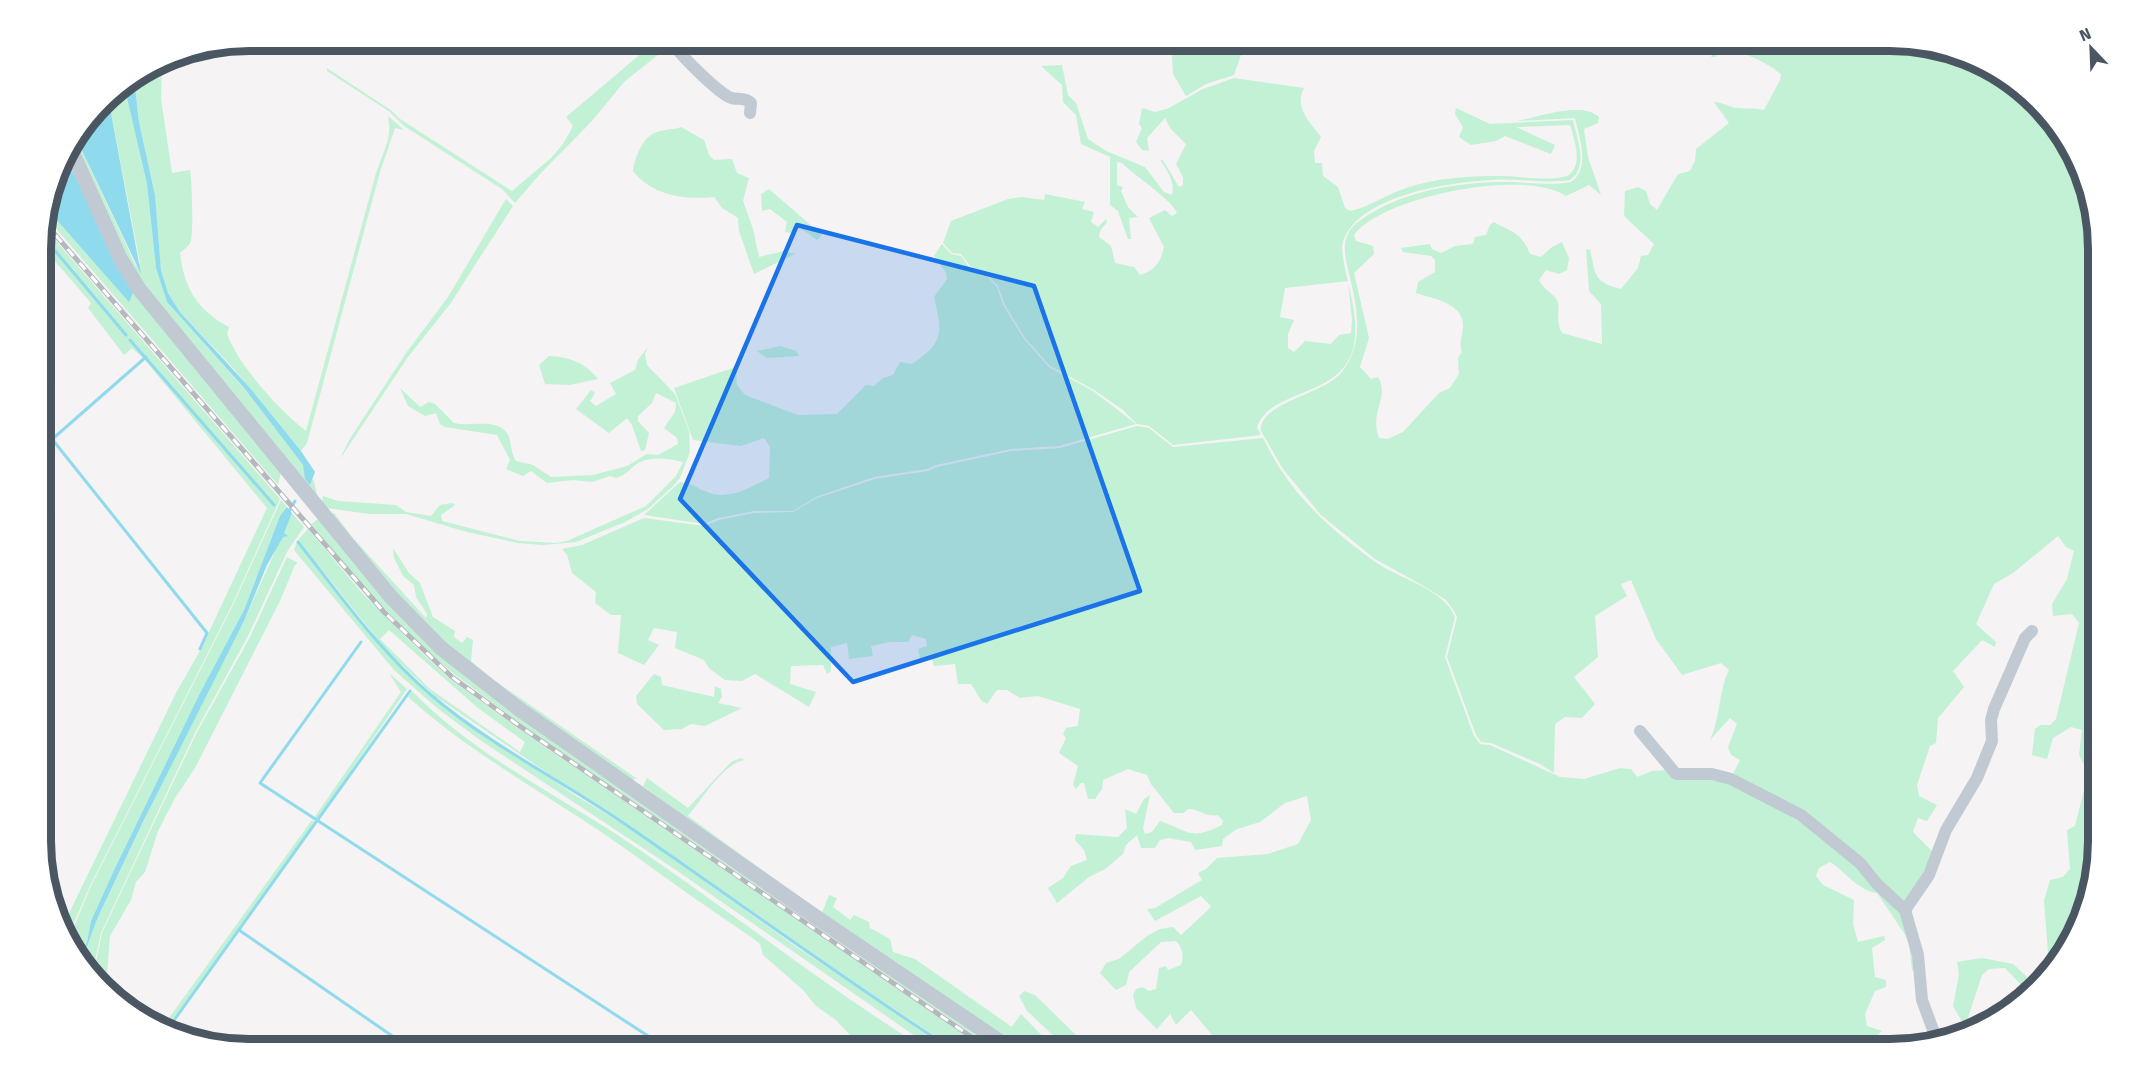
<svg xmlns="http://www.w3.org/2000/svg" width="2139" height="1090" font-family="'Fira Sans',sans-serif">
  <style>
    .green { fill: #c3f1d5; fill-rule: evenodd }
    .water { fill: #90daee }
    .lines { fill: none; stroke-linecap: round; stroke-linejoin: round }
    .stream { stroke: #90daee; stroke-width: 3 }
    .minor { stroke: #c1cad2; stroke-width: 12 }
    .tertiary { stroke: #c1cad2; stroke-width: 15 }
    .rail-casing { stroke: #b5b8bd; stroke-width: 5 }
    .rail { stroke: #fff; stroke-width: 3; stroke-dasharray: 9; stroke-linecap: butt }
    .marked { fill: #1a73e8; fill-opacity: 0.2; stroke: #1a73e8; stroke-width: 4.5; stroke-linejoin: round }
    .rim { fill: none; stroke: #4a5661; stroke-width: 8 }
  </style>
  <rect width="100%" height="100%" fill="#f5f3f3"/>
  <g class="green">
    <path d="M656,41H667L669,46L624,82L592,121L540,174L515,203L502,189L404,126L390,112L327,71V68L392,111L400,119L512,191L551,158L563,144L573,126L566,117Z"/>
    <path d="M1151,41H1236L1241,55L1234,75L1206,84L1186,96L1173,74L1172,55L1167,51L1159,53L1156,42Z"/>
    <path d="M1704,41H1890L1982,62L2056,122L2097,222L2098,842L2077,933L2049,966L2044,901L2050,880L2063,877L2070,869L2067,830L2075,826L2086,782V769L2079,755L2082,730L2071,727L2053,738L2047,759L2032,755L2035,729L2040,725H2050L2056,719L2079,623L2072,614L2053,616L2052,604L2067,579L2074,551L2066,547L2058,536L2013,573L1994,584L1976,624L1996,642L1995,647L1982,640L1953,671L1964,687L1938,718L1936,743L1930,746L1917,785L1919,796L1937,805L1927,821L1918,818L1913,832L1933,852L1919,882L1902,904L1861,861L1732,776L1740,760L1731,755L1728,747L1737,724L1730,718L1710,740C1721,716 1718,692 1729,670L1721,663L1682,675L1656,639L1631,580L1621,584L1627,596L1595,616L1598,657L1574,677L1595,704L1582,718L1565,717L1555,724L1554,773L1540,764L1491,743L1481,742L1476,735L1447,657L1457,617L1454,611L1446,600L1422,585L1375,559L1321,515L1283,469L1261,431C1258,403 1324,394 1341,373C1367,341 1356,302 1347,265C1345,254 1343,244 1348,234C1353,223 1365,217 1375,211C1413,189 1464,182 1507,182C1528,182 1550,186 1571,182C1591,168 1579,138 1575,118L1517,121C1540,117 1581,101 1599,117L1598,123L1584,129L1588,157L1601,195L1589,185L1566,196C1526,168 1382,196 1354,235L1356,241L1373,246L1374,254L1354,273L1369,338L1360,367L1371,379L1378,377C1390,399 1369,410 1379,438L1388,439L1403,432L1439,393L1450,388L1459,374L1458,358L1462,352C1459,343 1462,337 1463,328C1465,303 1434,299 1416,293L1418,282L1435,272V260L1431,256L1403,252L1401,248L1430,244L1432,249L1441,253L1455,246L1473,244L1475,237L1486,235L1490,225L1494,222C1513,233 1521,232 1530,254L1541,257L1552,247L1562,242L1569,258L1567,270L1559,274L1546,270L1539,280C1543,289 1557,296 1558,303C1560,315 1555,319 1562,333L1602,344L1601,304L1589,291L1586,249L1590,250C1596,275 1593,282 1621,289L1638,268L1641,256L1648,255L1654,244L1624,216L1625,191L1638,187L1646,191L1650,204L1657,210L1678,174L1690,171L1695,161L1696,149L1729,123L1714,102C1724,102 1729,108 1738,108C1748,109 1754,108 1764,110L1780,80L1781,74C1763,60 1745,52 1723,49L1715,57H1711L1716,46Z"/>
    <path d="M162,61L161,99L172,173L190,170C192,181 194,236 190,243C188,247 183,250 180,253C184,288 197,310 229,327L227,334C239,366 279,410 306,431L376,173C383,152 393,138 388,116L404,130L395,128L380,172L307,443L301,451L234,369L180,312L168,293L161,270L155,195L139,122L134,78Z"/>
    <path d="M1062,65L1068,95L1076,103L1088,139L1106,151L1145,167L1164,192L1172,195C1175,182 1168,172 1161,161L1162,159L1179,187L1183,185V177L1176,164L1186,144L1170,128L1165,118L1147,138L1149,151L1142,150L1136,142L1142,128L1139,124L1142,108L1155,112L1167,109L1203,89L1234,78L1304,88C1294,108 1309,121 1321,137L1314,151L1315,163H1322L1323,176L1338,187L1345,208L1350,211C1369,207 1384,196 1401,190C1431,178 1470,176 1502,176C1517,176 1559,183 1570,174C1583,162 1574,139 1570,125L1516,127L1555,145L1551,154L1505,136L1496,141L1471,145L1459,137L1463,127L1455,114L1456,108L1490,124L1573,120C1577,139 1589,167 1570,180C1544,184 1518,178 1492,180C1449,182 1351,196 1342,247C1344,278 1358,307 1355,338C1349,400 1271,386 1257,427L1261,435L1173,445L1149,426L1137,424L1123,410L1094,390L1050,366L1025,338L1005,305L998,286L984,272L970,266L961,254L952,253L943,243L951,221L1008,199L1022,197L1044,200L1045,194L1085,202L1082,209L1094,212L1091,222L1098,227L1106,219L1107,222L1100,231L1099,237L1111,246L1115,263L1134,267L1140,275C1154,271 1161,262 1164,247L1149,218L1165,210L1172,216L1177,213C1168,196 1137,178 1122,163L1117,162V185L1123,187L1121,191L1128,207L1138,217L1129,218L1131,239H1128L1118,211L1110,205V157L1081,144L1076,115L1063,102L1062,85L1041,66ZM1348,281L1352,320L1351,333L1339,335L1331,344L1305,341L1294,352L1288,348V334L1294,320L1280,317L1285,288Z"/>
    <path d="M124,85L147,184L156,268L167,302L249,394L303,465L306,476L312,481L313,478L317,494L312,492L152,296L131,265L74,141L76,138L136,266L140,263L108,97Z"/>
    <path d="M681,127L704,140L709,155L714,160L732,159L737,173L749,178L743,201L753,229L759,257L784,251L795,254L754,274L739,231L738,218L722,208L714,197C686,200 652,196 633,171C635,157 643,136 657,132C665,129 673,130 681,127Z"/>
    <path d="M67,150L112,249L281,472L278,485L46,217L48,210L129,301L133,293L64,154Z"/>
    <path d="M769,189L822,235L817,240L800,228L792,233L785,232L787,222L770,209L762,211L761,194Z"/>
    <path d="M506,199L513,206L450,304L408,357L340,459L349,440L406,353L448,297Z"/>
    <path d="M43,226L280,499L232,605L90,886L69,934L65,924L73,905L176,693L201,649L267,508L145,360L132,348L124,355L88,308L91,303L41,245ZM132,342L146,357L274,505H273Z"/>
    <path d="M942,244L951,254L961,256L969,267L984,273L997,287L1003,305L1024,339L1049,367L1093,391L1136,424L1059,446L1011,449L936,465L927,469L874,477L816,497L793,511H754L718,518L704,524L644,515L680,482C691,483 697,488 707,492C729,501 750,487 769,478L770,447L764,438L741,446L693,440L674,388L736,367L737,385L745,395L798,415L837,414L866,385L874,386L883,378L893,375L900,362L912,364C945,342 942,332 934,297L947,279L946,273L934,256Z"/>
    <path d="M780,346L796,351L799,356L767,358L757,351Z"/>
    <path d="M648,347L645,354L647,365L675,394L689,431L690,452L680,478L673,486L648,509L625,522L576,542L543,545L518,543L467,532L406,514H369L327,508L322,502L323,496L338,501L396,505L406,512L431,516L440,505L452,503L455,505L441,515L442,521L520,541L556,543L567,541L646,506L676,476L683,462C667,458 646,455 633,467C627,472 624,475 617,478L610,476L592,482L573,480L547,483L531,471L523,476L506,469L510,460L497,435L445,427L440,424L436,413L425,416L408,406L400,388L420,407L429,402L435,404L454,423C469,427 496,418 507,433C512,440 510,453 516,461L533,465L551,477L593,475L627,466L647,454L658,455L678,444L677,438L664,428L675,412L676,403L656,393L652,403L638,416V421L649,433L645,450L641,451L632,425L627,418L609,433L576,409L591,390L595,393L590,401L596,406L616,394L610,383L635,370L638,360Z"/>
    <path d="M549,356C570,357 585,363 598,379L570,385L545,384L539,365Z"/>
    <path d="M1137,426L1149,428L1173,447L1263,438C1269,449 1274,460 1281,470C1305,507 1341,538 1377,563C1400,579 1444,589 1455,617L1445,657L1474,736L1480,744L1490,745L1560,777L1584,779L1620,768L1631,769L1637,777L1652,771L1667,770L1718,779L1798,817L1833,844L1897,909L1907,923L1915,971L1912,970L1909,944L1904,933L1877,893C1857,890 1846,872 1830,862L1819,868L1816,876L1823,885L1854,900L1853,924L1858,942L1884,936L1885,940L1872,948L1875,977L1886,980V987L1875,991L1865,1014L1867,1026L1882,1031L1863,1049H1214L1208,1046L1213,1036L1191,1010L1176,1025L1170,1014L1157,1029L1136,1008L1133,995L1136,989L1142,987L1149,991L1156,989L1159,968L1166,966L1168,970L1181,965C1184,955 1183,949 1176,941L1161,942L1129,972L1126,985L1116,990L1100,973L1106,963L1119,959L1147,936L1160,929L1173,927L1181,935L1208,910L1211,906L1201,896L1155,921L1147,909L1155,908L1202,880L1198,873L1206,869L1217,858L1268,854L1298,844L1311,820L1307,796L1285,803L1260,822L1237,829L1223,839L1222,846L1195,850L1191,842L1168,838L1160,840L1155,848H1141L1137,835L1126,845L1123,854L1105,869L1089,877L1057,903L1048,888L1063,878L1071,866L1087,860L1084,850L1075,840L1076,834L1118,837L1127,828L1125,809L1136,814L1144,799L1150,795L1143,828L1145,834L1152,832L1160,821C1189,831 1190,841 1222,825L1223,821L1218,815C1206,818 1200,809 1188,809L1184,813H1174L1151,784L1147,775L1128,769L1103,780L1102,789L1095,799H1088L1084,783H1081L1076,789L1073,785L1078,766L1059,753L1066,738L1063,734L1066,728L1078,726L1080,709L1038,696L1020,698L1007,690H997L987,704L981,700L971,684H958L955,664L934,666L932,659L920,658L918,649L927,646L926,639L912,635L908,642H890L871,646L873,656L849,659L847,643L831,647V671L827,674L823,665L791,666L790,684L816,692L809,707L755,674L742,681L725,680L709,668L704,660L675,648L677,632L654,628L648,640L659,645L644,665L618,653L621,615H611L595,603L596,592L572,573L567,555L562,549L582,545L644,518L704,526L719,520L754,513L793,512L817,498L875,479L928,471L937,467L1011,451L1060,448Z"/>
    <path d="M281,500L287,507L280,516L244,610L200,693L115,868L91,921L87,942L79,957L70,936L91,886L233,605Z"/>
    <path d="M292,513L304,527L288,550L247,638L196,731L168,790L101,933L92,975L81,962L98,917L194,716L244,621Z"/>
    <path d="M330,513H334L353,538L426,618L427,614L416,597L414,585L403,576L394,558L393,548L409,573L420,583L433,617L455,631L454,637L462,643L467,637L473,640L471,661L485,673C422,633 377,570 330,513Z"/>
    <path d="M321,517L422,634L1006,1049H994L522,725L454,674L424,648L367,591L311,524Z"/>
    <path d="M308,529L363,594L420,651L450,679L519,729L985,1049H955L796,944L634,829L575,792L435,696L386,650L298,540ZM389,630L478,708L525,742L520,752L430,689L380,639Z"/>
    <path d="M297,542L385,652L433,698L573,794L633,830L795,946L950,1049H935L915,1036L673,868L480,740L437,708L394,670L294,550Z"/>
    <path d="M287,557L298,563L295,565L280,601L195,768L175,798L158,831L145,872L136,882L131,900L110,936L106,986L93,976L102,933L132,869L197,732L249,639Z"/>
    <path d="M389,673L407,689L317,820L314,818L401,692Z"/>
    <path d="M654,674L661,677L662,685L714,697L715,686L721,689L722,697L718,703L742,708L705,726L691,724L682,729L664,730L637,704L636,696Z"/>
    <path d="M488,676L636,778L632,781L486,679Z"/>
    <path d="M412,691C474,755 558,795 631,844C730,911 824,985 925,1049H863L836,1020L816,1006L803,990L763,955L760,944L754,939C712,911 671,882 630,852C556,799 476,758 408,697Z"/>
    <path d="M741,758L744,760C722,765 703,798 688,816L809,904L770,880L643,786L647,778L688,808L731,762Z"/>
    <path d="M312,820L315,822L165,1030L161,1029Z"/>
    <path d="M829,895L837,898L833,907L850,920L854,915L869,922L870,928L890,939L893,952L915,959L1012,1027L1021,1014L1055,1049H1021L822,913Z"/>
    <path d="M1982,958L2013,964L2034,983L2027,991L2005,968L1989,969L1982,975L1965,1027L1953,1006L1959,974L1957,962Z"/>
    <path d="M1024,991L1035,995L1086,1045L1083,1049H1068L1027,1011L1019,996Z"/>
  </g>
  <g class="water">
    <path d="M134,78L139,122L155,195L161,270L168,293L180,312L250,388L301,451L315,472L310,485L305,479L303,465L245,389L167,302L156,268L147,184L124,85Z"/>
    <path d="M108,97L141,274L76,138Z"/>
    <path d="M64,154L133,293L129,302L48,210Z"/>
    <path d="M287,507L292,513L284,533L288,536L283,537L267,565L244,621L143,822L98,917L81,962L79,957L87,942L91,921L115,868L200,693L244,610L280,516Z"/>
  </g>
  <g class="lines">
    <g class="stream">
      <path d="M41,234L126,335"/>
      <path d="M130,340L274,505"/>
      <path d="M52,439L207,633L200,649"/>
      <path d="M41,449L146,357"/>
      <path d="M288,513L295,501"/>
      <path d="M298,542C340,595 379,651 431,695C493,748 569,784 635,831C741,904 844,980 952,1049"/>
      <path d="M361,642L260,783L668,1049"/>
      <path d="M239,930L411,1049"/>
      <path d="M167,1030L410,691"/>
    </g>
    <g class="minor">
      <path d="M671,40C677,53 717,91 729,97C736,101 744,96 751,103L750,113"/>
      <path d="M1427,49L1500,46L1508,40"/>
      <path d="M1640,731L1676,774H1712L1731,779L1801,815L1860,863L1877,884L1905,910L1918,955L1922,1000L1936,1038"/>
      <path d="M1905,910L1929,875L1946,830L1977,778L1992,741L1991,720L1994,709L2025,638L2032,631"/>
    </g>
    <path class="tertiary" d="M70,147L120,258L139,289L391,597L441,648L519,709L813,915L1011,1049"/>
    <g class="rail-casing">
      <path id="rail" d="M44,222L384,612L452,677L521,727L989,1049"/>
    </g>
    <use href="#rail" class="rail"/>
  </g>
  <path class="marked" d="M797,225L1034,286L1140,591L853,682L680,499Z"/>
  <path d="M0 0H2139V1090H0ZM249 51H1890A198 198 0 0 1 2088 249V841A198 198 0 0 1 1890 1039H249A198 198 0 0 1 51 841V249A198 198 0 0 1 249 51Z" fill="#fff" fill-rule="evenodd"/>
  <path class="rim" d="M249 51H1890A198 198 0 0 1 2088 249V841A198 198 0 0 1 1890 1039H249A198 198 0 0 1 51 841V249A198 198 0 0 1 249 51Z"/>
  <g transform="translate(2091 48) rotate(337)" stroke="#ffffff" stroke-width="4.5" paint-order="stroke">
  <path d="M0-4.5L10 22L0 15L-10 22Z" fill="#4a5661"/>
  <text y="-9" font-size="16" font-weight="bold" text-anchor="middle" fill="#4a5661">N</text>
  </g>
</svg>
